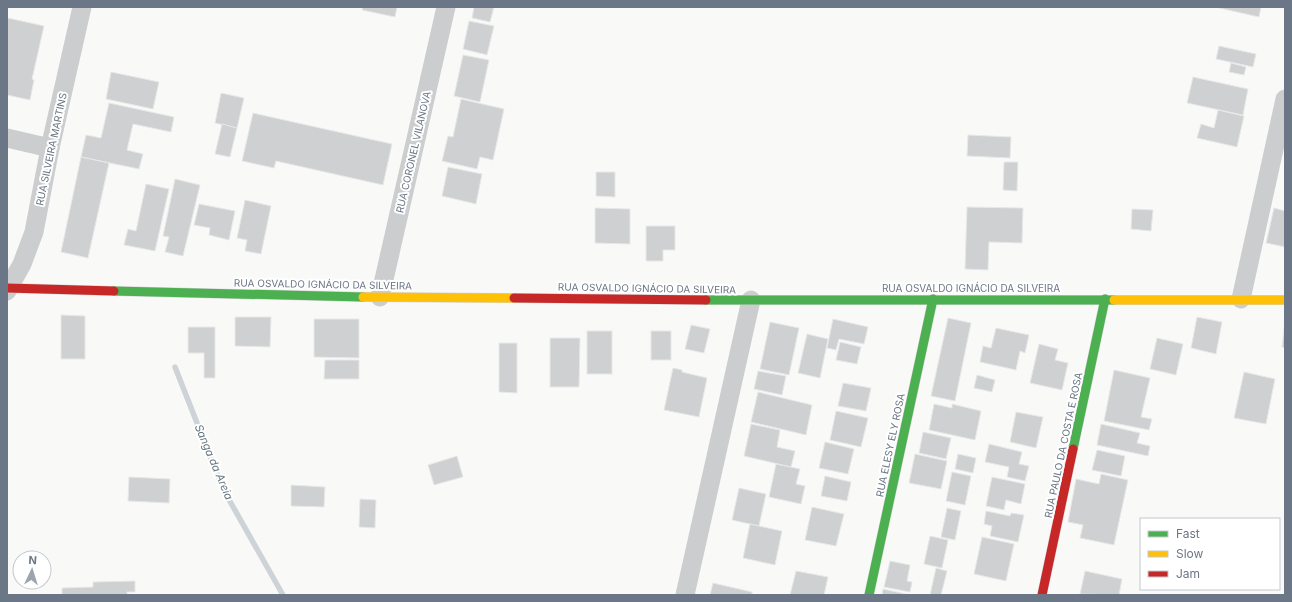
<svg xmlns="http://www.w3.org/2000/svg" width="1292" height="602" font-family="Inter,sans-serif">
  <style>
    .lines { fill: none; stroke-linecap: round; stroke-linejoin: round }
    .stream { stroke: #ced3d7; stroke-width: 5.5 }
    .building { fill: #cfd0d2; stroke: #e8e8e8 }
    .fast-casing { stroke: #d6d6d7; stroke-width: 10 }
    .slow-casing { stroke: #d6d6d7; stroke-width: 10 }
    .jam-casing { stroke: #d6d6d7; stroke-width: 10 }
    .street { stroke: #cccdce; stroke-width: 19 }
    .fast { stroke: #4caf50; stroke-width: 9 }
    .slow { stroke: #ffc107; stroke-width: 9 }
    .jam { stroke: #c62828; stroke-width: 9 }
    .labels { text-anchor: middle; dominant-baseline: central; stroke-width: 4; stroke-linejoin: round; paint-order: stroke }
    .street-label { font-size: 10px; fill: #6b7786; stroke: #fff }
    .water-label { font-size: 11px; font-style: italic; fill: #677780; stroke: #fff }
  </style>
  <rect width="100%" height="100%" fill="#f9f9f8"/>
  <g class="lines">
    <path class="stream" d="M175,367L223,489L283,595"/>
  </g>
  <g class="building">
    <path d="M363,7H397L395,17L362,10Z"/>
    <path d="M474,7H494L490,22L472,18Z"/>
    <path d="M1215,7H1261L1259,17Z"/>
    <path d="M8,18L44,26L32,79L34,80L30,100L7,95V23Z"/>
    <path d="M469,21L494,26L487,55L463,49Z"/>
    <path d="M1219,46L1256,54L1253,67L1216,59Z"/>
    <path d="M463,55L489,60L480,102L454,96Z"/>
    <path d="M1231,63L1246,67L1244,75L1229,72Z"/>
    <path d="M111,72L159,82L153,109L106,99Z"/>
    <path d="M1193,77L1248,89L1243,115L1187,103Z"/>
    <path d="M221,93L244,98L237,128L215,123Z"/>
    <path d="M461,99L504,109L493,160L480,157L477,169L442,161L448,136L453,137Z"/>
    <path d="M109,103L174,117L171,132L133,124L127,150L143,154L139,169L81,157L86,135L101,138Z"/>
    <path d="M1218,110L1244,116L1237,147L1197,138L1201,124L1214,128Z"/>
    <path d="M253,113L392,144L383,185L276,161L274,168L242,161Z"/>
    <path d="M222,124L237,128L230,157L215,154Z"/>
    <path d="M968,135L1011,137L1010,158L967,156Z"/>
    <path d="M81,157L109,163L88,258L61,252Z"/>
    <path d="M1004,162H1018L1017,191L1003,190Z"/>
    <path d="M448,167L482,174L476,204L442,196Z"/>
    <path d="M596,172H615V197L596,196Z"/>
    <path d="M175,179L200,185L183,256L165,252L169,237L163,236Z"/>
    <path d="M146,184L169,189L155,251L124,245L128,229L136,231Z"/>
    <path d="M245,200L271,206L261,254L245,251L247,240L237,238Z"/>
    <path d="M199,204L235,211L229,240L209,235L210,228L194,225Z"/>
    <path d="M967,207L1023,208L1022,243L989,242L988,270L965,269Z"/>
    <path d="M595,208L630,209V244L595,243Z"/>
    <path d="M1274,208L1285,211V247L1266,243Z"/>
    <path d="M1132,209L1153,210L1151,231L1131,229Z"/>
    <path d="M646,226H675V250H663V261H646Z"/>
    <path d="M61,315L85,316V359H61Z"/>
    <path d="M235,317H271L270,347L235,346Z"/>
    <path d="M1197,317L1222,322L1216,354L1191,348Z"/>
    <path d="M948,318L971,323L955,401L931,396Z"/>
    <path d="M314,319H359V358L314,357Z"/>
    <path d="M833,319L868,327L864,344L839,339L836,350L827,348Z"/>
    <path d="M1285,320V348L1282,347Z"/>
    <path d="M770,322L799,328L789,375L760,369Z"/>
    <path d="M691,325L710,329L704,353L685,349Z"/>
    <path d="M188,327H215V378H204V353H188Z"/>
    <path d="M996,328L1029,335L1025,353L1020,351L1016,370L980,362L983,346L991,348Z"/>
    <rect x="587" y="331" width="25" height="43"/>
    <rect x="651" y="331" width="20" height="29"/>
    <path d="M807,334L828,339L820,378L798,373Z"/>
    <path d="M550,338H580L579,387H550Z"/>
    <path d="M1157,338L1183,344L1176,375L1150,369Z"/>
    <path d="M840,342L861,347L857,364L836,360Z"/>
    <path d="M499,343H517V393L499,392Z"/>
    <path d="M1039,344L1058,349L1055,360L1068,363L1062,390L1030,383Z"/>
    <path d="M325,360H359V379H324Z"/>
    <path d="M673,368L682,370V372L707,378L699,417L664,410Z"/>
    <path d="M1114,370L1150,378L1141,417L1152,419L1149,430L1104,421Z"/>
    <path d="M758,371L786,376L782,395L754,389Z"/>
    <path d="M1244,372L1275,379L1266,424L1234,418Z"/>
    <path d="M977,375L995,380L992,392L974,388Z"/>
    <path d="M843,383L871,388L866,411L838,406Z"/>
    <path d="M758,392L812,405L806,435L751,422Z"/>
    <path d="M934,404L952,408V404L981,411L975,440L929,430Z"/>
    <path d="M836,411L868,418L861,447L830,440Z"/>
    <path d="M1016,412L1043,417L1036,448L1010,442Z"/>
    <path d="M751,424L780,430L777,447L795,451L791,467L744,456Z"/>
    <path d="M1101,424L1140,433L1137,443L1150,446L1148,456L1097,445Z"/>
    <path d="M923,432L951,438L946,459L919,453Z"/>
    <path d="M825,442L854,449L848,474L819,468Z"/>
    <path d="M989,444L1022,452L1019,464L1029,466L1025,481L1007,477L1009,467L985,462Z"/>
    <path d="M1097,450L1125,456L1121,476L1092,470Z"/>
    <path d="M915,454L947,461L941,489L909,483Z"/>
    <path d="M958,454L976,458L973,473L955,469Z"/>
    <path d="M457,456L463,477L434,485L428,465Z"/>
    <path d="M776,464L800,469L796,484L805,486L801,504L769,497Z"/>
    <path d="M952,472L971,476L965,505L946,501Z"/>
    <path d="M1101,474L1128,480L1114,545L1080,538L1083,525L1068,522L1076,479L1099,484Z"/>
    <path d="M825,476L851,482L847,501L821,496Z"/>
    <path d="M129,477L170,479L169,503L128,501Z"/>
    <path d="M992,477L1025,484L1021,504L1006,500L1004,510L986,506Z"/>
    <path d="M291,485L325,487L324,507L291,506Z"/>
    <path d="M739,488L766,494L759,526L732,520Z"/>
    <path d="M360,499L376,500L375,528L359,527Z"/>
    <path d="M812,507L844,514L836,546L805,540Z"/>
    <path d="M947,508L961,511L955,540L941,537Z"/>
    <path d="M986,511L1010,516L1011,513L1024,515L1018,542L990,536L992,526L984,524Z"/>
    <path d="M750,524L782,531L775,565L743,558Z"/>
    <path d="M930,536L948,540L942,568L924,564Z"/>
    <path d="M982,537L1014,544L1006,581L974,574Z"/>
    <path d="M890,561L910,565L907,581L912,582L910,592L884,587Z"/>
    <path d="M936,568L947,571L941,595H930Z"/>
    <path d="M796,571L828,577L824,595H790Z"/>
    <path d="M1085,571L1122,579L1119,595L1080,594Z"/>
    <path d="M135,581V592H127V595H62V588L93,587V582Z"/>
    <path d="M713,583L752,592V595H710Z"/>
    <path d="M883,589L910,595H882Z"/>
  </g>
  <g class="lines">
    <g class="fast-casing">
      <g id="fast">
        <path d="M114,291L363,297"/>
        <path d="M706,300H1114"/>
        <path d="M1073,449L1105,299"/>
        <path d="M869,595L933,299"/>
      </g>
    </g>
    <g class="slow-casing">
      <g id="slow">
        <path d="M363,297L514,298"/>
        <path d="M1114,300H1285"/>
      </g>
    </g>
    <g class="jam-casing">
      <g id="jam">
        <path d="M7,288L114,291"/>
        <path d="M514,298L706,300"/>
        <path d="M1042,595L1073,449"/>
      </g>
    </g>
    <g class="street">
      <path d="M7,138L50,148"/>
      <path d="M7,291L22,264L34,232L50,148L82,7"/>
      <path d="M380,297L446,7"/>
      <path d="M1241,299L1285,99"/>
      <path d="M685,595L751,300"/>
    </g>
    <use href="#fast" class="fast"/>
    <use href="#slow" class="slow"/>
    <use href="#jam" class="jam"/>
  </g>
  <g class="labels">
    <g class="street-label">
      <text transform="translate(51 149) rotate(-78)">RUA SILVEIRA MARTINS</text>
      <text transform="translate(413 152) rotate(-77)">RUA CORONEL VILANOVA</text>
      <text transform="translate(323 284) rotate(1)">RUA OSVALDO IGNÁCIO DA SILVEIRA</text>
      <text transform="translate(647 288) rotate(1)">RUA OSVALDO IGNÁCIO DA SILVEIRA</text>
      <text x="971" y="288">RUA OSVALDO IGNÁCIO DA SILVEIRA</text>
      <text transform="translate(890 445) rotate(-78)">RUA ELESY ELY ROSA</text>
      <text transform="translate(1063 445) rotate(-78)">RUA PAULO DA COSTA E ROSA</text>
    </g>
    <g class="water-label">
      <text transform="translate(214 462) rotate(67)">Sanga da Areia</text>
    </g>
  </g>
  <rect width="1292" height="602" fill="none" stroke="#6b7786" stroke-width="16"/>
  <rect x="1140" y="518" width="140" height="72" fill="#ffffff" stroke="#c4c9cf"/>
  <rect x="1148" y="531" width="20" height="6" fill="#4caf50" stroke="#c4c9cf"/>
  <text x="1176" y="538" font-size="12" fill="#6b7786">Fast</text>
  <rect x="1148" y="551" width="20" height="6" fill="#ffc107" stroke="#c4c9cf"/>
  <text x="1176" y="558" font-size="12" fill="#6b7786">Slow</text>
  <rect x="1148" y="571" width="20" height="6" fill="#c62828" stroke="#c4c9cf"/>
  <text x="1176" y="578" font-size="12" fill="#6b7786">Jam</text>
  <g transform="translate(32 570) rotate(4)"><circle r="19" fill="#ffffff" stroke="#c4c9cf"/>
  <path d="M0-3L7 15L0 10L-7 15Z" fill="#9da4ae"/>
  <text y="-6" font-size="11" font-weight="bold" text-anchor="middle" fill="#6b7786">N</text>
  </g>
</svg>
